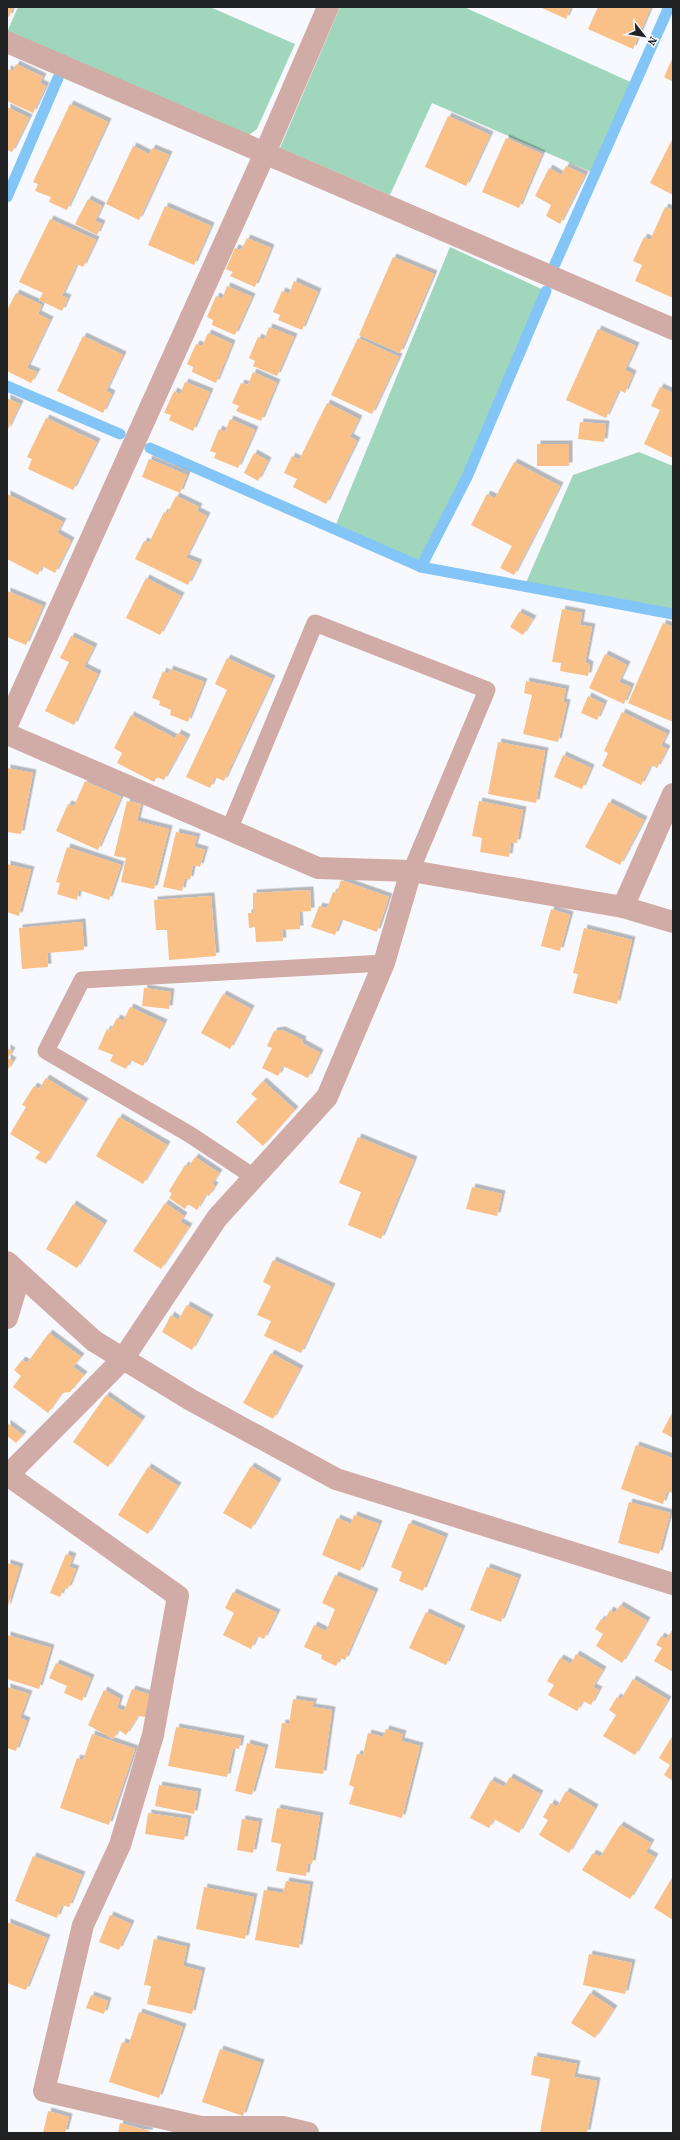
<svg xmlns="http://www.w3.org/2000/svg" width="680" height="2140" font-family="'Source Serif 4',serif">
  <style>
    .green { fill: #a0d7bc }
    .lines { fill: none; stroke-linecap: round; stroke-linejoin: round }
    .stream { stroke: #83c5f7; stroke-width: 11 }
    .building { fill: #f9c087; filter: url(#shadow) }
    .lane { stroke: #d1aca6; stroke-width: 17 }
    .street { stroke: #d1aca6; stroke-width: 22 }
  </style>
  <defs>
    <filter id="shadow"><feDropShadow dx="3.5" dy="-3.5" stdDeviation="0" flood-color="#0004"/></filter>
  </defs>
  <rect width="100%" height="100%" fill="#f8f9fe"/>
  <g class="green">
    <path d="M18,7H210L295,44L257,129L248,136L7,32Z"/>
    <path d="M340,7H464L635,84L596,174L432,103L390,195L280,148Z"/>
    <path d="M450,247L546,291L467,477L421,567L334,529Z"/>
    <path d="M639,452L673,466V614L524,587L573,475Z"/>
  </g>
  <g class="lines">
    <g class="stream">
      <path d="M7,197L58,78"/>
      <path d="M555,264L669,7"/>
      <path d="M7,386L120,434"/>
      <path d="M150,448L421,567L673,614"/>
      <path d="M421,567L467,477L546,291"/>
    </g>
  </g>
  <g class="building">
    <path d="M7,7H13L9,17L7,16Z"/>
    <path d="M540,7H571L566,19Z"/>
    <path d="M598,7H651L633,49L588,29Z"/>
    <path d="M673,57V82L664,77Z"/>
    <path d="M16,64L43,77L40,83L46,86L33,113L7,101V69L13,71Z"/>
    <path d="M70,104L108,122L67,210L49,202L51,197L35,191L38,184L33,182Z"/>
    <path d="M7,107L29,118L12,152L7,150Z"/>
    <path d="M448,116L490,135L466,186L425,167Z"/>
    <path d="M506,138L542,154L519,208L482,192Z"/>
    <path d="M673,138V195L650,183Z"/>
    <path d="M133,146L149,154L152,148L169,155L139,220L106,204Z"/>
    <path d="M566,166L585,175L560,224L546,216L551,205L535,196L549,168L561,175Z"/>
    <path d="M88,199L102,206L95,221L102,224L97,235L75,224Z"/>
    <path d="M165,206L211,226L194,265L148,245Z"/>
    <path d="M665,207L673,210V298L635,281L642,265L633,261L644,237L650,240Z"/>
    <path d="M50,219L96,240L83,267L77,264L62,296L68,298L62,311L39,300L43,293L19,282Z"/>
    <path d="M247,238L271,248L255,287L230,276L233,272L226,269L235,248L241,250Z"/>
    <path d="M393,257L434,274L400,353L359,335Z"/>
    <path d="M294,281L318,292L302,330L278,320L280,315L273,312L282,291L289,294Z"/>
    <path d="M227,286L252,297L235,335L212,325L213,320L207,317L216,296L222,299Z"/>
    <path d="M16,293L42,305L38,314L50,320L27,368L37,372L31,383L7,371V310Z"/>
    <path d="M269,327L294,337L277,376L253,366L255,361L249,358L258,337L264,340Z"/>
    <path d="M598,329L636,346L625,370L633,374L625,393L619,390L606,418L566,400Z"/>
    <path d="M208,333L232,344L216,383L192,372L193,367L187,364L196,344L202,346Z"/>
    <path d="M83,336L123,355L106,391L112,394L103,413L57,391Z"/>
    <path d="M358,338L399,357L372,414L331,395Z"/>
    <path d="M253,372L277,383L261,421L236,411L239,406L232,403L241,383L248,385Z"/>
    <path d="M185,382L210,392L193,431L169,420L171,415L164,413L174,391L180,394Z"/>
    <path d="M660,387L673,393V458L644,444L660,410L651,406Z"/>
    <path d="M7,398L20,404L7,431Z"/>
    <path d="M327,403L359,419L350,437L357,441L326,504L293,487L297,479L284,473L292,456L299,460Z"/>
    <path d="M46,418L97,442L73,490L28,469L32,459L27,457Z"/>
    <path d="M230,419L255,430L238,468L214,458L216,453L210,451L219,429L225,432Z"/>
    <path d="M580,422L606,424L604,442L578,439Z"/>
    <rect x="537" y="444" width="32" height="22"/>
    <path d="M254,453L268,461L258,481L244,473Z"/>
    <path d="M149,459L187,475L180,493L142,477Z"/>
    <path d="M514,462L560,486L514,575L500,568L512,546L471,525L487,494L495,498Z"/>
    <path d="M7,494L63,522L57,533L71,541L55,573L42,566L38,575L7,559Z"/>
    <path d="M176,496L199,507L197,511L207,516L186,558L199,563L188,585L135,559L144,541L149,543L164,512L167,514Z"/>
    <path d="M146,578L181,596L160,635L126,618Z"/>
    <path d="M7,591L43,606L26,645L7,637Z"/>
    <path d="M562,609L582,613L580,625L592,627L585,662L590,665L588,676L560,671L561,663L552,662Z"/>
    <path d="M519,612L533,619L523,635L510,627Z"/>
    <path d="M663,623L673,627V722L628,703Z"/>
    <path d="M71,636L94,647L84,667L98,674L74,725L45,711L69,662L60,658Z"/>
    <path d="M605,654L627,665L619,682L631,687L624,704L589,688Z"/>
    <path d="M227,658L272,679L224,781L215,777L210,788L186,777L227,690L215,684Z"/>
    <path d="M170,669L204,682L188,722L170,715L171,710L159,705L160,701L152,698L163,671L168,674Z"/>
    <path d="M526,681L566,689L563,702L567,703L558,742L523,734L532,695L524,693Z"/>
    <path d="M588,696L604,704L597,720L581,713Z"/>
    <path d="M622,712L667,734L661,746L667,749L657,768L651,765L641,785L602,766L608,753L604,751Z"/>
    <path d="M131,715L175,738L178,733L187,738L164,780L157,777L154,782L117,763L122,753L114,748Z"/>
    <path d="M498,742L545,751L536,803L488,794Z"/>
    <path d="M563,755L591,768L582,789L554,777Z"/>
    <path d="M7,768L33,773L21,834L7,832Z"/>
    <path d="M85,781L121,797L98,850L56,831L68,804L74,806Z"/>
    <path d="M127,801L141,804L137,821L169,829L154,889L121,882L126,858L114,856Z"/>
    <path d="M479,801L523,810L517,843L511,842L509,857L480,852L482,838L472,836Z"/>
    <path d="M609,802L644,820L620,865L585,847Z"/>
    <path d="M176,832L197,837L194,847L205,850L200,867L193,865L190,880L185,878L182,891L163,887Z"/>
    <path d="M67,847L121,865L109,900L79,890L77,900L57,894L60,883L56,882Z"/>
    <path d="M7,864L31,870L19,916L7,912Z"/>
    <path d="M341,880L389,897L377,932L341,919L335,935L311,927L319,906L327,908L333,892L337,893Z"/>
    <path d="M310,890L311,911L299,912L300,929L282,930L283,941L256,942L255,927L249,928L248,913H253V893Z"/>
    <path d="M211,896L216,956L169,960L167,930H156L154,900Z"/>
    <path d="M551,909L570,915L560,951L541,946Z"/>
    <path d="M82,922L84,950L47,953L48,967L22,969L19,928Z"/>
    <path d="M584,928L632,940L617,1004L573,993L578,974L573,973Z"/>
    <path d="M144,988L171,992L169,1009L142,1006Z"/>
    <path d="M223,994L251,1009L230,1049L201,1033Z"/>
    <path d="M130,1007L164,1023L143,1066L130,1060L126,1069L110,1061L113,1055L98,1049L107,1029L110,1031L117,1018L123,1021Z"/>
    <path d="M282,1030L303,1040L302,1043L320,1053L308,1078L283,1066L278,1076L262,1068L272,1048L267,1046L274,1031Z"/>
    <path d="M7,1048L12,1051L8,1058L13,1061L7,1071Z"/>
    <path d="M46,1078L85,1102L46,1164L35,1158L40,1152L10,1134L26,1107L22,1105L34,1086L39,1089Z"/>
    <path d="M263,1081L295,1110L263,1146L236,1122L257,1099L251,1094Z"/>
    <path d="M119,1117L167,1145L143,1184L96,1156Z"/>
    <path d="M358,1137L414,1160L381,1239L348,1225L361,1192L339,1183Z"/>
    <path d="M195,1157L219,1173L212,1184L215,1186L209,1196L206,1194L197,1210L188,1204L185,1209L169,1198L172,1194L169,1191L185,1165L188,1167Z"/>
    <path d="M472,1187L502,1194L497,1216L466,1209Z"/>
    <path d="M165,1203L184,1216L180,1222L189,1227L161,1269L133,1251Z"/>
    <path d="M73,1204L104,1224L77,1268L46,1249Z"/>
    <path d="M273,1260L332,1287L301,1353L264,1336L271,1321L257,1315L271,1286L263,1282Z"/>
    <path d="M187,1305L210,1318L192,1350L162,1332L171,1315L178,1320Z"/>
    <path d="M49,1333L81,1357L73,1367L84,1375L70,1392L62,1393L48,1413L13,1387L21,1376L14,1370L22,1360L27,1363Z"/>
    <path d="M271,1353L300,1369L273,1419L243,1403Z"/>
    <path d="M106,1395L142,1420L108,1467L73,1442Z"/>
    <path d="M673,1411V1438L662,1432Z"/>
    <path d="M7,1423L23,1435L16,1443L7,1436Z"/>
    <path d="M636,1445L673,1458V1493L667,1491L663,1504L621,1489Z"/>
    <path d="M251,1466L278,1482L251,1529L223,1513Z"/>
    <path d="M148,1467L178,1486L148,1534L118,1515Z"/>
    <path d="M629,1502L670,1513L659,1554L618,1543Z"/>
    <path d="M354,1515L379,1524L360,1571L322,1555L337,1518L351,1524Z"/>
    <path d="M409,1523L445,1537L423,1591L399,1581L402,1572L391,1567Z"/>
    <path d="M66,1554L73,1557L69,1567L76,1569L68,1589L64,1588L60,1597L50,1593Z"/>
    <path d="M7,1563L20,1567L7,1609Z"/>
    <path d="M487,1567L518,1578L501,1622L470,1610Z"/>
    <path d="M335,1575L375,1592L345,1660L340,1658L336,1666L321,1659L322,1655L304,1647L314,1625L326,1631L335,1609L322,1603Z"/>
    <path d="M233,1592L277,1613L264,1639L257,1636L251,1649L223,1635L234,1613L225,1608Z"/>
    <path d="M620,1605L647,1621L622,1663L596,1646L603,1634L595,1629L601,1619L604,1621L610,1610L615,1613Z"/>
    <path d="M426,1612L462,1629L446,1665L409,1648Z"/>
    <path d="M673,1629V1672L654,1661L662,1648L656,1645L661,1636L666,1639Z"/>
    <path d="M7,1635L51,1648L39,1689L7,1679Z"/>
    <path d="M576,1654L603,1670L593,1687L599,1690L591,1705L583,1701L577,1711L548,1695L554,1685L547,1681L560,1658L571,1664Z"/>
    <path d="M56,1663L91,1678L82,1701L64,1693L67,1686L49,1678Z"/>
    <path d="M633,1679L668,1700L635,1755L603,1736L616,1715L609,1710L617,1697L621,1699Z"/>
    <path d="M7,1687L29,1694L20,1718L27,1721L16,1751L7,1748Z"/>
    <path d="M132,1689L151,1695L146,1717L138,1716L126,1735L119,1730L113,1739L88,1725L104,1690L120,1699L117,1708L124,1711Z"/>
    <path d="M293,1699L314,1702L312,1707L332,1710L323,1774L275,1768L282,1723L289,1724Z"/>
    <path d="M176,1727L241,1739L239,1749L233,1748L227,1777L168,1766Z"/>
    <path d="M386,1729L403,1734L401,1741L420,1746L402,1818L349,1804L354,1787L349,1785L357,1754L363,1755L368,1733L383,1737Z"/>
    <path d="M92,1734L135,1749L109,1825L60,1808L77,1758L83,1760Z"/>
    <path d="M673,1735V1781L664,1775L670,1765L659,1758Z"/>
    <path d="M247,1743L265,1748L252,1795L235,1791Z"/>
    <path d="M510,1777L540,1794L519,1833L494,1819L489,1828L470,1818L491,1780L504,1787Z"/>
    <path d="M159,1785L198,1792L194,1814L155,1806Z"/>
    <path d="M566,1791L595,1808L569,1853L539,1835L548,1820L543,1817L551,1803L557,1807Z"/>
    <path d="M277,1808L320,1816L312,1864L308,1863L306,1876L276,1871L281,1844L271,1842Z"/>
    <path d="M148,1813L188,1819L184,1840L145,1834Z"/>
    <path d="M242,1819L259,1822L253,1853L237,1850Z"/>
    <path d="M620,1825L651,1843L646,1852L655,1857L630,1899L582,1870L593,1853L600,1857Z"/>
    <path d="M33,1856L82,1875L69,1907L62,1905L57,1918L15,1901Z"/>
    <path d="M673,1876V1920L654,1908Z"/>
    <path d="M286,1881L310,1885L299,1948L255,1940L264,1890L283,1893Z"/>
    <path d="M204,1887L254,1897L245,1939L196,1929Z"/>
    <path d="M110,1915L131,1924L119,1950L99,1942Z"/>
    <path d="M7,1922L47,1938L26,1990L7,1983Z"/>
    <path d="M154,1939L187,1947L183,1966L202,1971L192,2014L147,2004L151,1986L144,1985Z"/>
    <path d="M589,1954L632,1963L625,1994L583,1985Z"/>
    <path d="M590,1993L614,2009L595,2038L571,2023Z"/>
    <path d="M91,1995L108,2001L104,2014L86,2008Z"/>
    <path d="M139,2012L183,2027L159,2098L109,2082L122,2042L129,2044Z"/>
    <path d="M220,2049L261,2063L243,2116L202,2102Z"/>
    <path d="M534,2056L577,2064L574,2077L597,2081L587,2133H540L550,2079L531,2075Z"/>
    <path d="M48,2111L69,2117L65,2133H43Z"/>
    <path d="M120,2123L150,2131L149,2133H118Z"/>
  </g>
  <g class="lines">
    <g class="lane">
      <path d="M229,830L315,623L487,690L411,871"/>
      <path d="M254,1177L189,1134L46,1051L82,980L384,963"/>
    </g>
    <g class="street">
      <path d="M7,42L673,329"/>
      <path d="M7,725L265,153L328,7"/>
      <path d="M7,734L318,868L411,871L623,907L673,922"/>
      <path d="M623,907L673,794"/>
      <path d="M7,1262L94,1341L191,1400L336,1479L673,1584"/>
      <path d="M7,1318L20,1275"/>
      <path d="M7,1476L123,1359L217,1218L327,1097L384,963L411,871"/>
      <path d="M9,1476L178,1596L153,1735L120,1845L83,1925L44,2091L201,2127H283L308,2133"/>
    </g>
  </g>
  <rect width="680" height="2140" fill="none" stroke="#202123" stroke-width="16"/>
  <g transform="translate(644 36) rotate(121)" stroke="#f8f9fe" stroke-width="3" paint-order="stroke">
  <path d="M0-3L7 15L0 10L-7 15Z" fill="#202123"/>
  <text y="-6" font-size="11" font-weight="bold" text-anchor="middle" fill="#202123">N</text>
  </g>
</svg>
